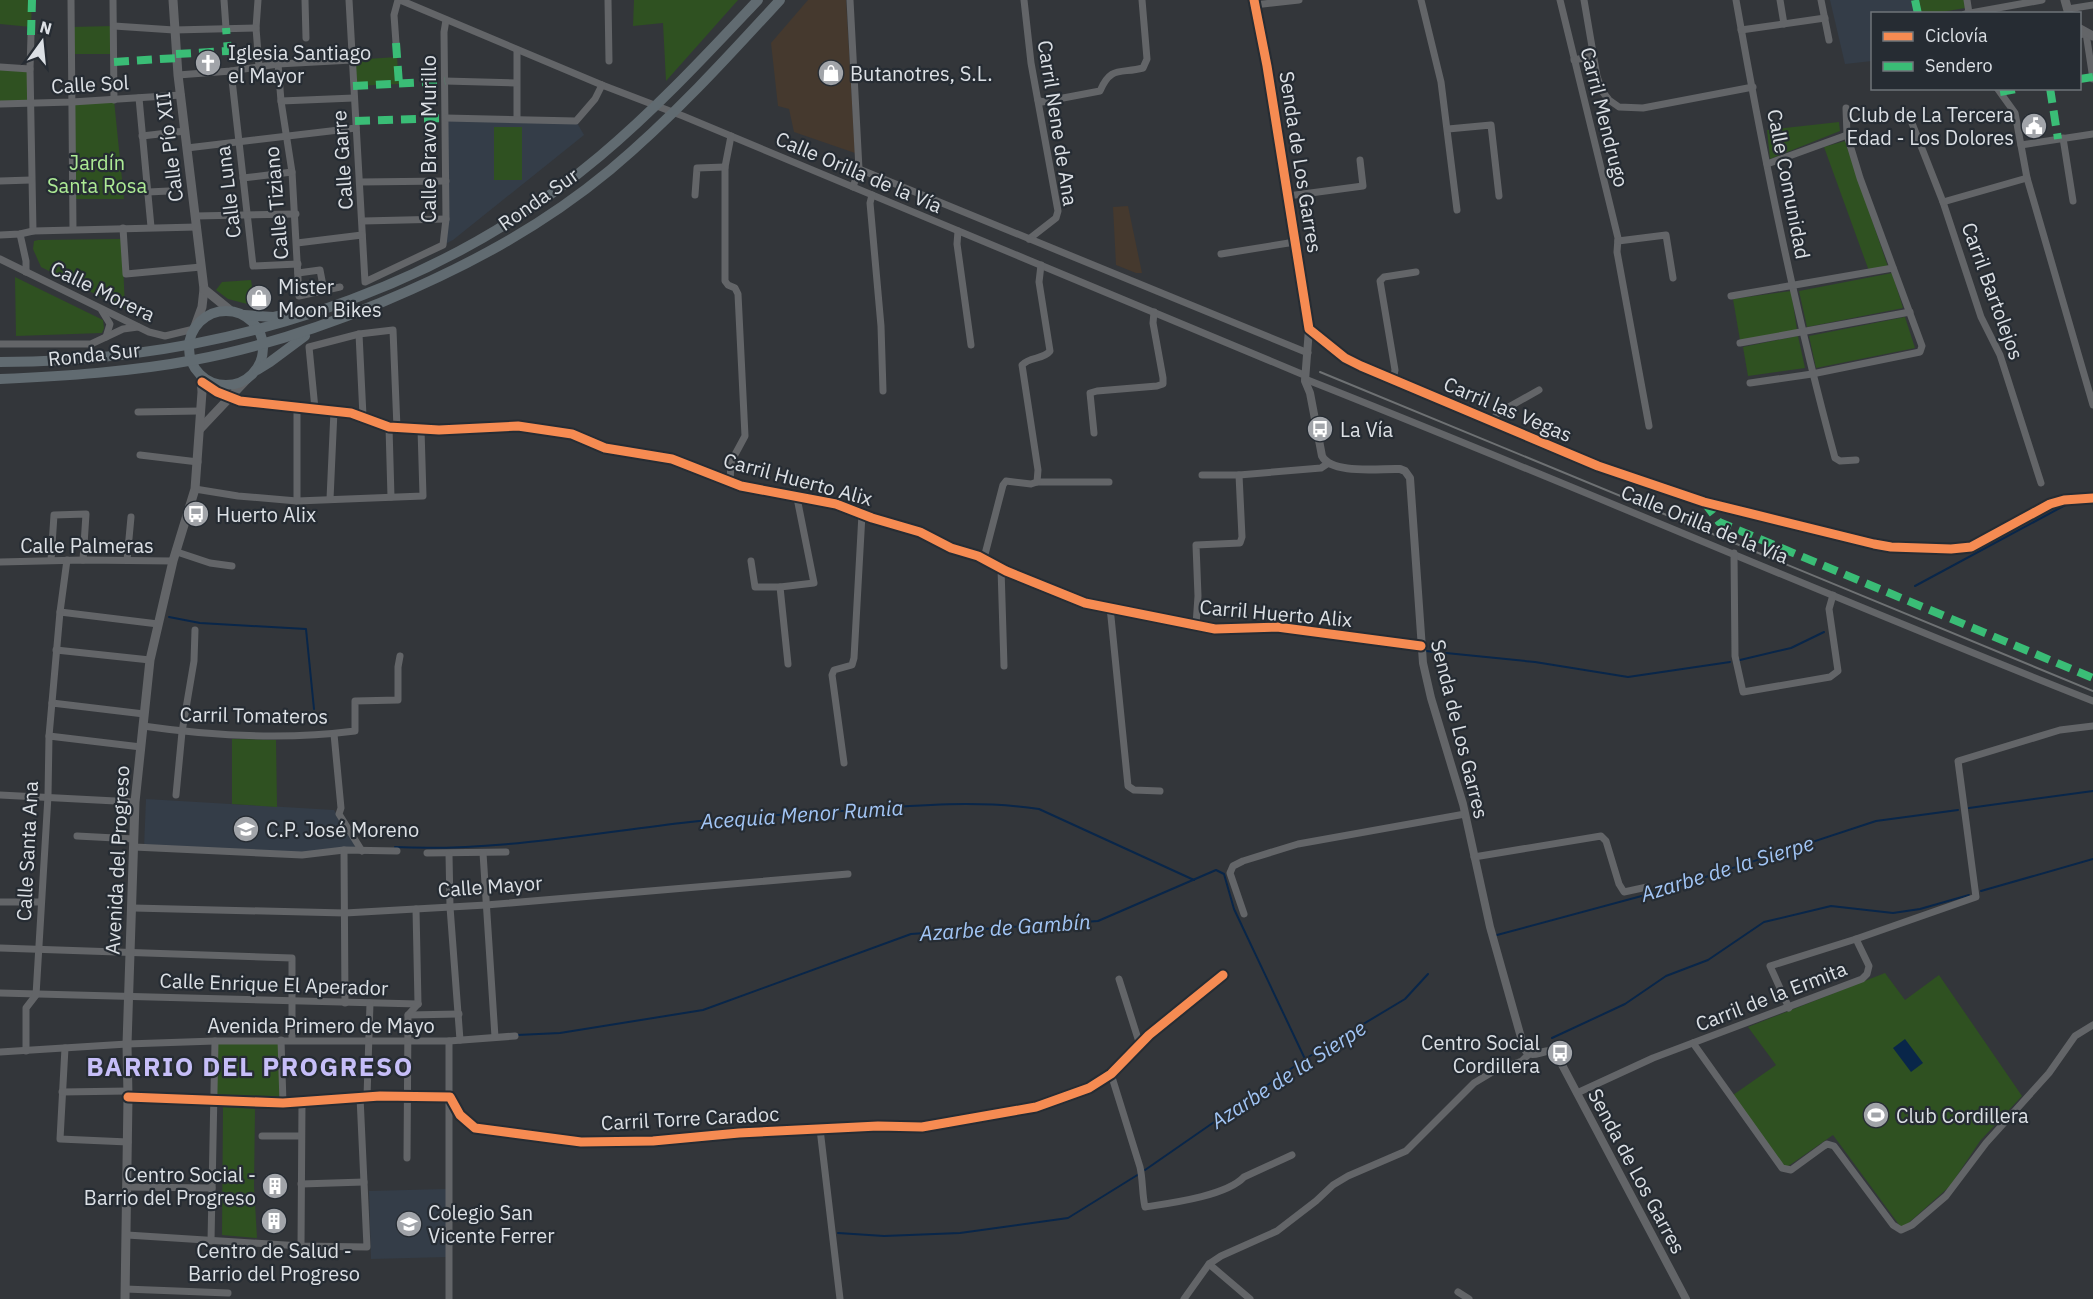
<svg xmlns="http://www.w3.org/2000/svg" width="2093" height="1299" font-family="'IBM Plex Sans',sans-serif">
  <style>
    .built { fill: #343d48 }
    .industrial { fill: #45392e }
    .green { fill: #2f5121 }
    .water { fill: #092649 }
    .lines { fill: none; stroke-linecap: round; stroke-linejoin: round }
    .stream { stroke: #092649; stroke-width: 2 }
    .minor { stroke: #636568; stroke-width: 7 }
    .tertiary { stroke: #636568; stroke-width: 8 }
    .secondary { stroke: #636568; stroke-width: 9 }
    .primary { stroke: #616b71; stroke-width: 10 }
    .rail { stroke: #6e7173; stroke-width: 2 }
    .quiet { stroke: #3abd76; stroke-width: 8; stroke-dasharray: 15 8; stroke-linecap: butt }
    .cycleway-casing { stroke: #262c33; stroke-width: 13 }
    .cycleway { stroke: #f68b52; stroke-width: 9 }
    .labels { text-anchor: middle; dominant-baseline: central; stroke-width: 4.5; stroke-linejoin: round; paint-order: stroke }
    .poi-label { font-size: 20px; fill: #dce0e5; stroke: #262c33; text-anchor: start }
    .street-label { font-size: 20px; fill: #dce0e5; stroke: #262c33 }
    .park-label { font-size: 20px; fill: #adeb95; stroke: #262c33 }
    .water-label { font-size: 21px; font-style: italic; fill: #a2c5f5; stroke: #262c33 }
    .district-label { font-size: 26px; font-weight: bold; letter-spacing: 1.5px; fill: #c6bef8; stroke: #262c33 }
  </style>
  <rect width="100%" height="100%" fill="#33363a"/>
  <g class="built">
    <path d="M1830,0H1912L1915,13L1872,14V61L1845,64Z"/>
    <path d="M446,118L576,121L584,135L453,240L443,245Z"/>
    <path d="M146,799L334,810L362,851L302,855L144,848Z"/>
    <path d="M446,1189L448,1257L371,1259L369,1191Z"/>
  </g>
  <g class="industrial">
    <path d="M808,0H846L855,153L794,132L789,109L778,106L771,43Z"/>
    <path d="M1128,206L1142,273H1136L1116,265L1113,207Z"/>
  </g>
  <g class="green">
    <path d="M0,0H32L31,27L0,24Z"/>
    <path d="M634,0H738L666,81L663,23L633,26Z"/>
    <path d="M1917,0H1964L1965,8L1936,13H1920Z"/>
    <path d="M114,26V54H71V27Z"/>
    <path d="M397,57L399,84L353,86L352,60Z"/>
    <path d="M0,67L30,69V104H0Z"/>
    <path d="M114,100L124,199H73L72,102Z"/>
    <path d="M1839,122L1840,131L1770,159L1767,130Z"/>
    <rect x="494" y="127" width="28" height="53"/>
    <path d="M1845,141L1888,267L1869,271L1824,147Z"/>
    <path d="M122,239L125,309L41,267L33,249L34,241L38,240Z"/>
    <path d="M1892,273L1903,308L1807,327L1799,291Z"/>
    <path d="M15,277L103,320L104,328L102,333L16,336Z"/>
    <path d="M251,280L255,306L228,299L216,290L222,282Z"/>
    <path d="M1791,291L1797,330L1740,340L1733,299Z"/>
    <path d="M1905,317L1915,348L1816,368L1809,336Z"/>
    <path d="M1798,336L1805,368L1748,376L1743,347Z"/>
    <path d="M232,739L276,740L277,807L232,804Z"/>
    <path d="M1885,973L1905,1000L1939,975L2022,1096L1980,1141L1950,1186L1904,1227L1900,1226L1833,1135L1787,1167L1782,1165L1733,1095L1776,1065L1748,1027Z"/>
    <path d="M281,1040L283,1103L214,1101L215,1041Z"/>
    <path d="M223,1107L255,1109L254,1186L257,1238L222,1235Z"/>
  </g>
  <path class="water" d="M1905,1039L1923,1063L1911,1072L1893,1048Z"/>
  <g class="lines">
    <g class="stream">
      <path d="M1915,586L2071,502"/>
      <path d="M169,617L200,623L306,629L314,709"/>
      <path d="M1426,651L1535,662L1628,677L1730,662"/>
      <path d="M1740,660L1791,648L1824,632"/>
      <path d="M1969,808L2093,791"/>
      <path d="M395,847C494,852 592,833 690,822C745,816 802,814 858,810C917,805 980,800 1039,809L1194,880"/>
      <path d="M1981,891L2093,859"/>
      <path d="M1497,935L1675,887L1876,821L1958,810"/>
      <path d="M517,1035L560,1033L703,1010L911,934L1098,921L1216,870L1224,874L1234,909L1305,1059"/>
      <path d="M1552,1038L1625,1004L1666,976L1708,960L1764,922L1831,906L1893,913L1920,909L1969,895"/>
      <path d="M1145,1170L1305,1059L1405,999L1428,974"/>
      <path d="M838,1233L884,1236L960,1233L1068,1218L1139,1174"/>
    </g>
    <g class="minor">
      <path d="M71,0L73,229"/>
      <path d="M113,0L114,100"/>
      <path d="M224,0L226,28"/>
      <path d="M258,0L256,28L259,66"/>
      <path d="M305,0L306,38"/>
      <path d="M349,0L365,282L443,245L446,219L444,32L446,20"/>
      <path d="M400,0L602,85L683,116L1304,375"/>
      <path d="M608,0L609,61"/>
      <path d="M850,0L859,169L853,187"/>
      <path d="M1024,0L1031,63L1058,211L1056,218L1029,239"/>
      <path d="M1421,0L1441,82L1457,210"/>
      <path d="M1560,0L1618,238L1617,252L1649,426"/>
      <path d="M1584,0L1597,76L1602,91L1609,100L1619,107L1643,108L1753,87"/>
      <path d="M1736,0C1763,154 1794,308 1835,458L1840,461L1856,460"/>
      <path d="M1780,0L1784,24"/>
      <path d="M1821,0L1829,40"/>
      <path d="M1967,0L1969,13"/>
      <path d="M1254,5L1299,0"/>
      <path d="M2068,9L2093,5"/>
      <path d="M1965,14L2042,0"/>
      <path d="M114,26L174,30L256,28"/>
      <path d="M1741,30L1825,18"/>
      <path d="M31,35L30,69L33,231"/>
      <path d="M2080,35L2086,33L2093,79"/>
      <path d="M396,43L394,15L398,0"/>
      <path d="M517,50V119"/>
      <path d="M1574,60L1593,56"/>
      <path d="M278,64L281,101L292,172L299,296L340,287"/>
      <path d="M0,67L30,69"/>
      <path d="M231,71L253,266L298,264"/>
      <path d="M178,75L231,71L278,64L352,60"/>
      <path d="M445,81L516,83"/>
      <path d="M1997,88L2015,113L2027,178L2093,405"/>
      <path d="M139,98L151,227"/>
      <path d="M1038,100L1042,102L1100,91C1111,65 1121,74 1143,68L1147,59L1142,0"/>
      <path d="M281,101L354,98"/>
      <path d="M0,104L72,102L181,95"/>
      <path d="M1908,113L1943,202L1981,317L2000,355L2041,483"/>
      <path d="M446,118L576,121L595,99L602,85"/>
      <path d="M1448,129L1491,125L1499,196"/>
      <path d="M142,136L185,131"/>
      <path d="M2063,138L2073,201"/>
      <path d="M2021,145L2093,134"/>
      <path d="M187,148L356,128"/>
      <path d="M1767,164L1847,135"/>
      <path d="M859,169L1308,353"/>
      <path d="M243,178L292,172"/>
      <path d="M0,181L31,180"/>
      <path d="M360,182L446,181"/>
      <path d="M148,192L169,191"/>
      <path d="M695,195L697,168L725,167"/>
      <path d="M872,195L870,203L881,326L883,391"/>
      <path d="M1288,196L1363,186L1360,160"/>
      <path d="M1943,202L2027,178"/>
      <path d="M195,216L296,214"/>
      <path d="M363,221L446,219"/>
      <path d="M123,228L126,274L201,267"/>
      <path d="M958,231L957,244L971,345"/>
      <path d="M20,234L26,261V272"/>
      <path d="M0,235L20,234L33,231L197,227"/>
      <path d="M1618,241L1666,235L1673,278"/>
      <path d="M297,243L362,235"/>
      <path d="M1221,254L1295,242"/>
      <path d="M0,259L149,332L165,336L194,329"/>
      <path d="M298,273L320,270L324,291"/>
      <path d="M1731,296L1893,268"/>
      <path d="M102,311L110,324L106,337"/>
      <path d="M1309,329L1345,358L1361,366L1491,422L1637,481L1704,502L1874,544L1891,547L1951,549L1971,547L2050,504L2064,500L2093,498"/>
      <path d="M359,334L363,416"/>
      <path d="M1740,343L1910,312"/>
      <path d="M0,344H91L123,329L138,327"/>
      <path d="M1305,379C1569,483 1829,597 2093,701"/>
      <path d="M1393,380L1395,370L1380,281L1384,277L1416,272"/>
      <path d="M202,382L217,392L240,401L351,413L389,427L439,430L518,426L572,434L605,448L672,459L741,486L836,504L872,518L920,532L951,548L978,556L1006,571L1085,603L1215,629L1277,627L1421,646"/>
      <path d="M1750,383L1812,374L1920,352L1922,346L1860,178L1847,135L1846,108"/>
      <path d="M315,409L309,347L359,334L393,330L397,428"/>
      <path d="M138,412L200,411"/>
      <path d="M1491,422L1498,413L1539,390"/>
      <path d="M389,427L391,497"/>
      <path d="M1094,433L1090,393L1097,391L1157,386L1163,384V378L1153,323L1154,312"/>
      <path d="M140,455L198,462"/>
      <path d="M1202,475H1239"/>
      <path d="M730,482L731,462L745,436L738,294L735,288L728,285L725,281V167L731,136"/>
      <path d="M1037,482H1109"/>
      <path d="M195,489L238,496L297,501L423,496L421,429"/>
      <path d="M330,499L334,411"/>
      <path d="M297,501V408"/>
      <path d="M177,552L210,563L232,566"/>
      <path d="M1734,553L1735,656L1743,692L1830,677L1838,671L1829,609L1833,595"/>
      <path d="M984,558L1003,485L1006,481L1031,484L1037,482L1038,470L1022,365C1030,356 1043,360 1050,351L1039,282L1041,265"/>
      <path d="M51,560L54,515L86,514L83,560"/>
      <path d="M127,560L131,517"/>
      <path d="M751,561L755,587H780L814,583L797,498"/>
      <path d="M0,562L83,560L173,561"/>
      <path d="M1001,568L1004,666"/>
      <path d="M780,587L788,664"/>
      <path d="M1110,607L1128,786L1134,790L1160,791"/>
      <path d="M60,612L158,624"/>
      <path d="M1196,625L1198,596L1196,545L1240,543L1242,537L1239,475L1321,468L1327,464"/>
      <path d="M56,650L150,660"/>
      <path d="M52,703L144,714"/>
      <path d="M143,726C212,736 285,740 355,731V701L398,700V667L400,656"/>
      <path d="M334,734L341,808L339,814L362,851"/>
      <path d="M49,736L141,747"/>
      <path d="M844,763L832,675L834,670L852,665L854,658L862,514"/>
      <path d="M0,795L135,802"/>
      <path d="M176,795L182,732L194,661L195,630"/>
      <path d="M77,836L134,839"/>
      <path d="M134,847L302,855L344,850L397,851"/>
      <path d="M344,850L345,1003"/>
      <path d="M427,853L506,852"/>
      <path d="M483,853L495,1037"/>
      <path d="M449,854L450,907L460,1040"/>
      <path d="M1474,857L1601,836L1606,841L1619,884L1624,892L1647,887"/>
      <path d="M0,902H41"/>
      <path d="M133,908L345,913L486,905L848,874"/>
      <path d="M416,909L418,1004"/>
      <path d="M1244,914L1230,873L1233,866L1243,861L1298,844L1465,814"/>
      <path d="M0,948L292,958V1039"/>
      <path d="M1119,979L1140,1045"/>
      <path d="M0,993L418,1004"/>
      <path d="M1789,1008L1770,966L1856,939"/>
      <path d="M408,1015L459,1014"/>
      <path d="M281,1040L283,1103"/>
      <path d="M449,1041V1299"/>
      <path d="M1693,1043L1782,1168L1791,1170L1824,1146L1827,1144L1834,1146L1893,1225L1901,1230L1912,1225L1946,1196L1986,1143L2049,1073L2075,1036L2093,1025"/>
      <path d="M65,1048L60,1139L128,1142"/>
      <path d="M26,1051V1008L36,995L48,796L49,736L60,612L67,560"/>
      <path d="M0,1052L127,1044L215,1041H449L515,1036"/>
      <path d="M1111,1074L1140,1167C1143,1180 1142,1194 1145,1207C1171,1203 1226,1196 1244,1177L1292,1155"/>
      <path d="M62,1092L128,1091"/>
      <path d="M1577,1093L1653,1058L1862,979L1867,974L1869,966L1856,939L1976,897L1958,761L2060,730L2093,726"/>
      <path d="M128,1097L283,1103L380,1096L450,1097L460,1115L475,1128L581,1142L653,1141L739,1133L878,1126L922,1127L1036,1107L1089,1088L1111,1074L1149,1035L1223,975"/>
      <path d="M367,1097L370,1003"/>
      <path d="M820,1129L840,1299"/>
      <path d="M262,1136H301"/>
      <path d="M407,1158L408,1015L418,1004"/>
      <path d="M301,1184L364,1182"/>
      <path d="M127,1187L212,1188"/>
      <path d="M127,1235L301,1246L367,1247L360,1097"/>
      <path d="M211,1241L215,1041"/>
      <path d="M301,1246L302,1102"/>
      <path d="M1209,1264L1250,1299"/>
      <path d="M125,1289L228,1293"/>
      <path d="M1458,1292L1469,1299"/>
      <path d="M1184,1299L1209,1264L1221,1256L1277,1231L1316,1201L1333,1185L1348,1176L1406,1151L1474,1083L1494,1071L1522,1061L1529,1054"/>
    </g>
    <path class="tertiary" d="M1254,0L1267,66L1309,329L1305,381L1310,393L1322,456C1332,475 1381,468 1400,469L1405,471L1410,478L1423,663L1431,698L1463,804L1490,927L1524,1048C1530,1060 1541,1050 1551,1051L1560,1061L1686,1299"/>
    <g class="secondary">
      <path d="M173,0L178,75L204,289L202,307L194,329"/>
      <path d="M2065,0L2069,14"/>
      <path d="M2080,29L2093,36"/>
      <path d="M204,289L231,311"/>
      <path d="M200,429L250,376"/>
      <path d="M125,1299L128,1097L127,1044L135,802L150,660L173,561L195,489L202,392L201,375"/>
    </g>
    <g class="primary">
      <circle cx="226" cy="348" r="37"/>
      <path d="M244,315L273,317L294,312"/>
      <path d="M0,362C214,362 435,295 600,156C657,108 707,54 758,0"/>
      <path d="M257,370L270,362L305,336"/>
      <path d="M0,379C65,376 130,372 194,360C259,348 319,328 380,303C464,268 540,228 610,170C672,118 726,59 780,0"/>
    </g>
    <path class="rail" d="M1320,372L2093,691"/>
    <g class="quiet">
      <path d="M1915,0L1918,14"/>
      <path d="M31,35L32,0"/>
      <path d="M396,43L399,84"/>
      <path d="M176,54L228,51L226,28"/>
      <path d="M114,62L177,58"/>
      <path d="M2080,79L2093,77"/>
      <path d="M353,86L445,81"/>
      <path d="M2050,88L2058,139"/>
      <path d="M2000,92L2022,88"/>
      <path d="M355,121L446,118"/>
      <path d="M1704,502L1719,522L2093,678"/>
    </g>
    <g class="cycleway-casing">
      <g id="cycleway">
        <path d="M1254,0L1267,66L1309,329L1345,358L1361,366L1598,466L1704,502L1874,544L1891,547L1951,549L1971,547L2050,504L2064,500L2093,498"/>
        <path d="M202,382L217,392L240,401L351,413L389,427L439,430L518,426L572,434L605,448L672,459L741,486L836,504L872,518L920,532L951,548L978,556L1006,571L1085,603L1215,629L1277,627L1421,646"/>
        <path d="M128,1097L283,1103L380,1096L450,1097L460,1115L475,1128L581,1142L653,1141L739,1133L878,1126L922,1127L1036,1107L1089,1088L1111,1074L1149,1035L1223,975"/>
      </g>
    </g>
    <use href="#cycleway" class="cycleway"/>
  </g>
  <defs>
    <g id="church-disc" transform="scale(1.35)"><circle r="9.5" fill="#a1a4a9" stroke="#262c33"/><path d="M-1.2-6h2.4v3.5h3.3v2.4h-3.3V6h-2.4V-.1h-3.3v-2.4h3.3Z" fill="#fff"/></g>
    <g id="shop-disc" transform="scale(1.35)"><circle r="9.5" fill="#a1a4a9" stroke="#262c33"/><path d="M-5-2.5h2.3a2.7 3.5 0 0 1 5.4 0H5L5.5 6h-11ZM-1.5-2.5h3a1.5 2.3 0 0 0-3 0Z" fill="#fff"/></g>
    <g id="civic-disc" transform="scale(1.35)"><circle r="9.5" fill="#a1a4a9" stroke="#262c33"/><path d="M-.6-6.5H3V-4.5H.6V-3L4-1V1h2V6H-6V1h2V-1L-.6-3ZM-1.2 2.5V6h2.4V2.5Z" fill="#fff"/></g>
    <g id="bus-disc" transform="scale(1.35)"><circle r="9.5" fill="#a1a4a9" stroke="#262c33"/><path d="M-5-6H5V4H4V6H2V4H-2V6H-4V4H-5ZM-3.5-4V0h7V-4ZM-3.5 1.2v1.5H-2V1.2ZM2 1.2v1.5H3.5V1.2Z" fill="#fff"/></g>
    <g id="school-disc" transform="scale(1.35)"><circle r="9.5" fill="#a1a4a9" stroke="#262c33"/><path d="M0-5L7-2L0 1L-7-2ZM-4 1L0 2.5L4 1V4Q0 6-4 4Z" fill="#fff"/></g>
    <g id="stadium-disc" transform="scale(1.35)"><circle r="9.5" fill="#a1a4a9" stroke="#262c33"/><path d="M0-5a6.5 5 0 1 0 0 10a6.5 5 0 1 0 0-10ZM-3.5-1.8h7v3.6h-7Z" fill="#fff"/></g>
    <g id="building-disc" transform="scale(1.35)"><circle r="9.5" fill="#a1a4a9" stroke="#262c33"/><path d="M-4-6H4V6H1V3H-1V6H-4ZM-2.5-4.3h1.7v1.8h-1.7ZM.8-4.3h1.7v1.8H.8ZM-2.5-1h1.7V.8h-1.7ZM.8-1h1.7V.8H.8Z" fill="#fff"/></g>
  </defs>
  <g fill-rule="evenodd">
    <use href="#church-disc" x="208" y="63"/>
    <use href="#shop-disc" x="831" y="73"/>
    <use href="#civic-disc" x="2034" y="126"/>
    <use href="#shop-disc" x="259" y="298"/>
    <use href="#bus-disc" x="1320" y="429"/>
    <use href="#bus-disc" x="196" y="514"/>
    <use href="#school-disc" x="246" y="829"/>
    <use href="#bus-disc" x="1560" y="1053"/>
    <use href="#stadium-disc" x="1876" y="1115"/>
    <use href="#building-disc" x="275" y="1186"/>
    <use href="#building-disc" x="274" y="1221"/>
    <use href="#school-disc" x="409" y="1224"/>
  </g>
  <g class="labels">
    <g class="poi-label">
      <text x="228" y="52">Iglesia Santiago<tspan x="228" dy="23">el Mayor</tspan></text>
      <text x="850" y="73">Butanotres, S.L.</text>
      <text x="2014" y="114" text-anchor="end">Club de La Tercera<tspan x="2014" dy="23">Edad - Los Dolores</tspan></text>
      <text x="278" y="286">Mister<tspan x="278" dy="23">Moon Bikes</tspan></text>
      <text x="1340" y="429">La Vía</text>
      <text x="216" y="514">Huerto Alix</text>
      <text x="266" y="829">C.P. José Moreno</text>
      <text x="1540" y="1042" text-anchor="end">Centro Social<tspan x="1540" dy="23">Cordillera</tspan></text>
      <text x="1896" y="1115">Club Cordillera</text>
      <text x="256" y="1174" text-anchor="end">Centro Social -<tspan x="256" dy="23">Barrio del Progreso</tspan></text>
      <text x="428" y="1212">Colegio San<tspan x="428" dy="23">Vicente Ferrer</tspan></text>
      <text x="274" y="1250" text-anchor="middle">Centro de Salud -<tspan x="274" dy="23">Barrio del Progreso</tspan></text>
    </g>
    <g class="street-label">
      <text transform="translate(90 84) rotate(-3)">Calle Sol</text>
      <text transform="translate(1605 117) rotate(76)">Carril Mendrugo</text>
      <text transform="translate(1058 123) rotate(81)">Carril Nene de Ana</text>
      <text transform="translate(428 139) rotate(-90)">Calle Bravo Murillo</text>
      <text transform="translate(169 147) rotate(-97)">Calle Pío XII</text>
      <text transform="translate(342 160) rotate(-94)">Calle Garre</text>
      <text transform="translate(1301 162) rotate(81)">Senda de Los Garres</text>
      <text transform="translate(859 172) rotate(23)">Calle Orilla de la Vía</text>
      <text transform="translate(1789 184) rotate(79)">Calle Comunidad</text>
      <text transform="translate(228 192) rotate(-97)">Calle Luna</text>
      <text transform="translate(538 199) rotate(-35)">Ronda Sur</text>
      <text transform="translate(276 203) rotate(-95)">Calle Tiziano</text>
      <text transform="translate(103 291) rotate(26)">Calle Morera</text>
      <text transform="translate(1993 291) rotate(70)">Carril Bartolejos</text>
      <text transform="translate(94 354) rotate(-6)">Ronda Sur</text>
      <text transform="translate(1508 409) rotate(23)">Carril las Vegas</text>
      <text transform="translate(798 479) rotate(15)">Carril Huerto Alix</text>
      <text transform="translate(1705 524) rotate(22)">Calle Orilla de la Vía</text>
      <text x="87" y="545">Calle Palmeras</text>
      <text transform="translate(1276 613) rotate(5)">Carril Huerto Alix</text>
      <text transform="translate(254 715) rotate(1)">Carril Tomateros</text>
      <text transform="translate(1460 729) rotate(76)">Senda de Los Garres</text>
      <text transform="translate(27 851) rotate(-87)">Calle Santa Ana</text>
      <text transform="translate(117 860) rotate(-87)">Avenida del Progreso</text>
      <text transform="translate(490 886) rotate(-4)">Calle Mayor</text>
      <text transform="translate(274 984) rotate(2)">Calle Enrique El Aperador</text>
      <text transform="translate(1771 996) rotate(-21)">Carril de la Ermita</text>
      <text x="321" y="1025">Avenida Primero de Mayo</text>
      <text transform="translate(690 1118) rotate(-3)">Carril Torre Caradoc</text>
      <text transform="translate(1637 1171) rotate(62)">Senda de Los Garres</text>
    </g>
    <g class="park-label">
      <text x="97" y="162">Jardín<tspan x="97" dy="23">Santa Rosa</tspan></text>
    </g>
    <g class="water-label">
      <text transform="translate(802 814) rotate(-4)">Acequia Menor Rumia</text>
      <text transform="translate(1727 868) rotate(-17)">Azarbe de la Sierpe</text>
      <text transform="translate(1005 927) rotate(-4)">Azarbe de Gambín</text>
      <text transform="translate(1288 1074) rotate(-33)">Azarbe de la Sierpe</text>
    </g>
    <g class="district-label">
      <text x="250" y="1066">BARRIO DEL PROGRESO</text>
    </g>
  </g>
  <rect x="1871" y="12" width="210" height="78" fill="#262c33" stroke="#6f747a" stroke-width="1.5"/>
  <rect x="1883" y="32" width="30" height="9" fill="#f68b52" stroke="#6f747a" stroke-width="1.5"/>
  <text x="1925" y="42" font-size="18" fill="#dce0e5">Ciclovía</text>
  <rect x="1883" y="62" width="30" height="9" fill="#3abd76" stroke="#6f747a" stroke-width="1.5"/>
  <text x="1925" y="72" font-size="18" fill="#dce0e5">Sendero</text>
  <g transform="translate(42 42) rotate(15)" stroke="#262c33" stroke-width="4.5" paint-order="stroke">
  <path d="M0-4.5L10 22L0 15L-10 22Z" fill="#dce0e5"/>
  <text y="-9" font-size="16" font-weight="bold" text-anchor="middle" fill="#dce0e5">N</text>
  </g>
</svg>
